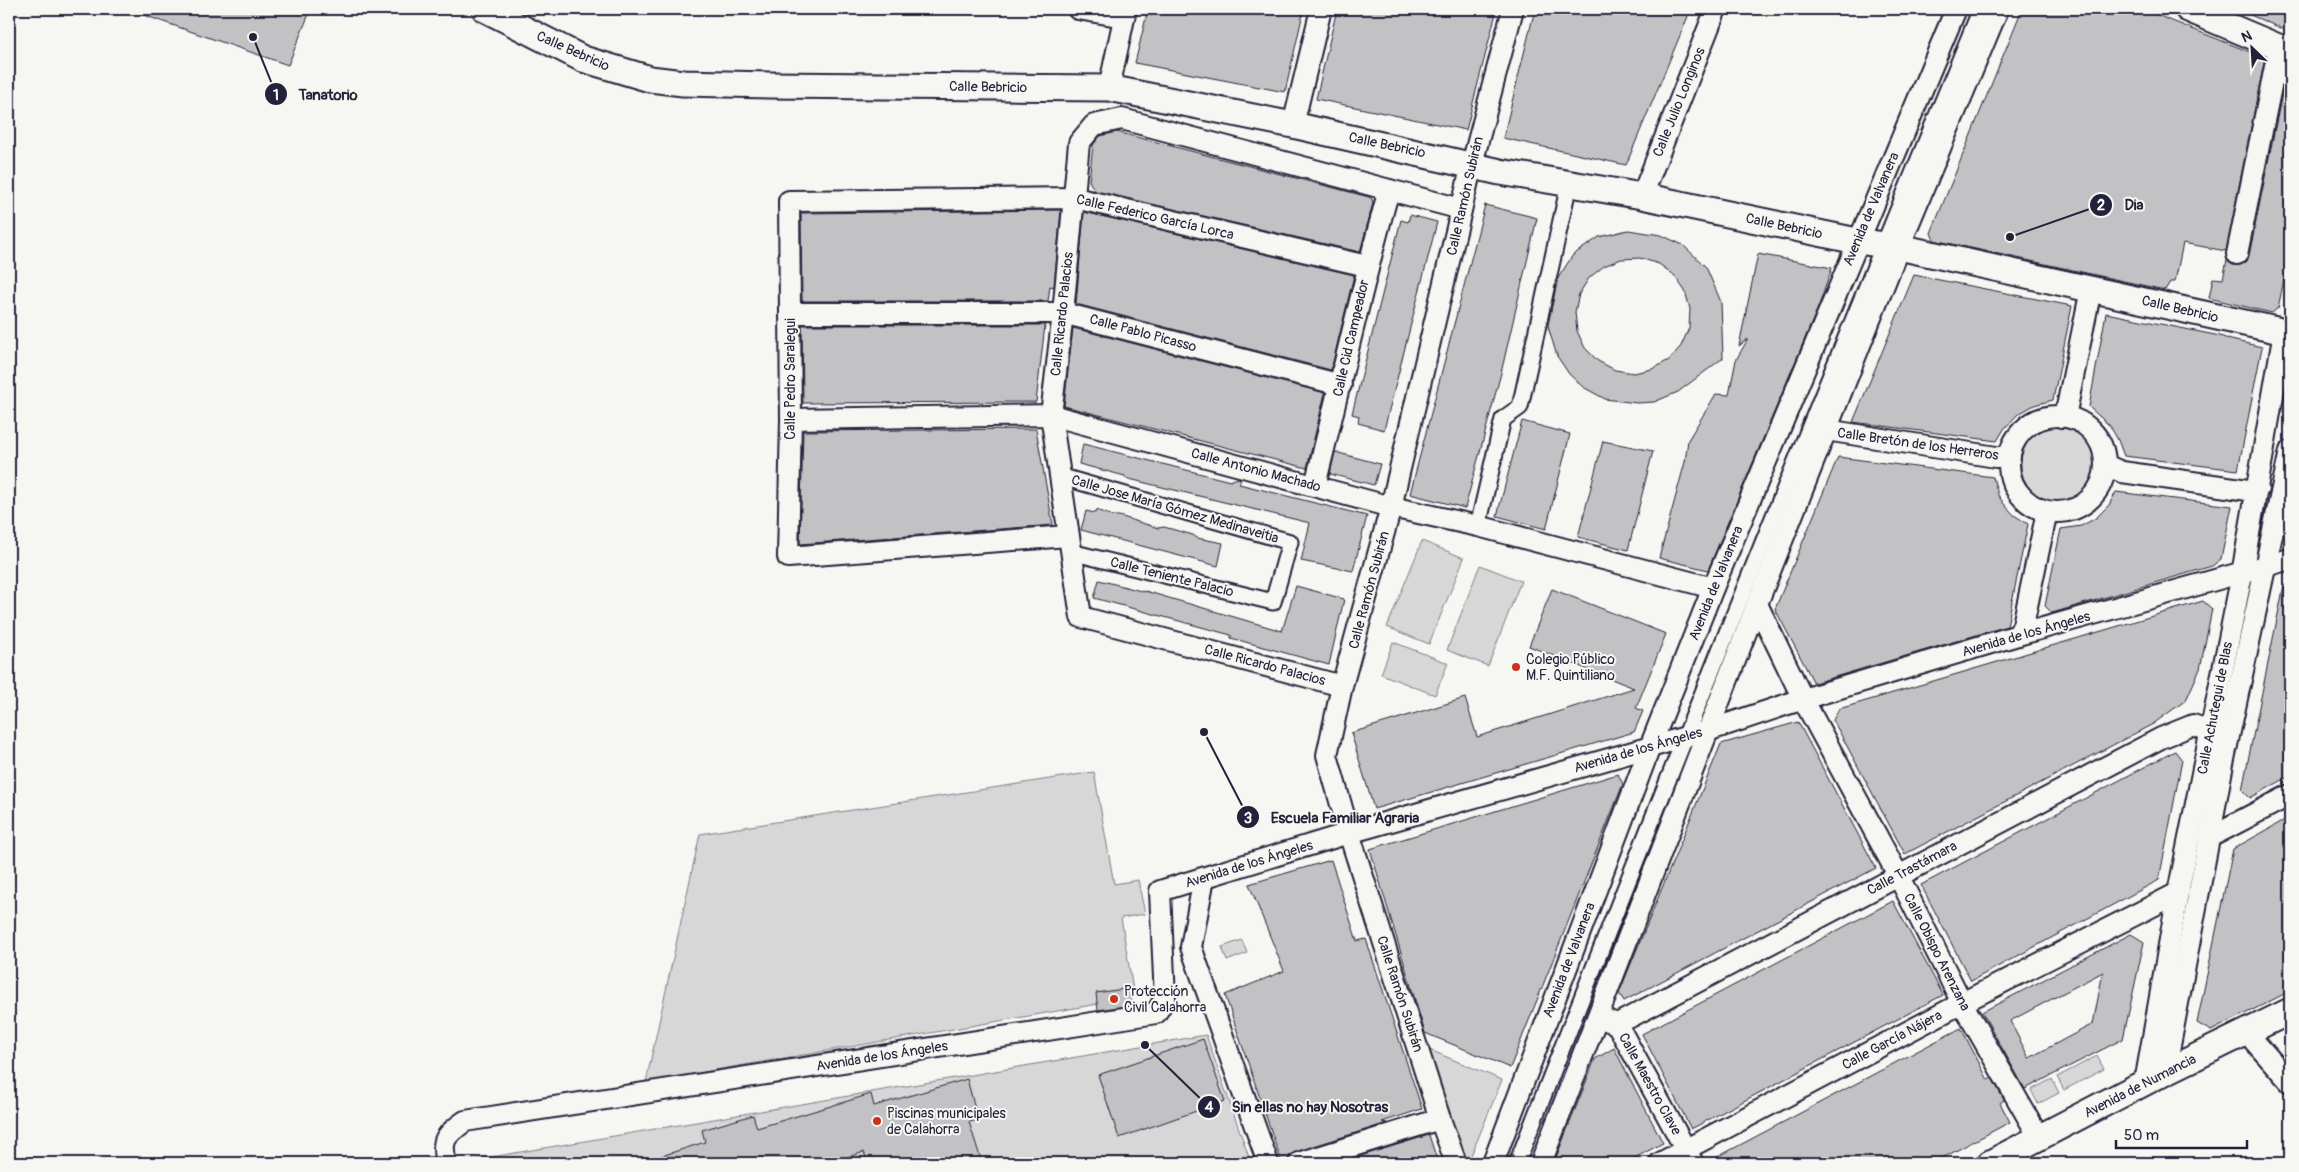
<svg xmlns="http://www.w3.org/2000/svg" width="2299" height="1172" font-family="Pangolin,sans-serif">
  <style>
    .green { fill: #d7d7d7; stroke: #7c7c89 }
    .building { fill: #c2c2c4; stroke: #22223b; fill-rule: evenodd }
    .lines { fill: none; stroke-linecap: round; stroke-linejoin: round }
    .pedestrian-casing { stroke: #22223b; stroke-width: 19 }
    .minor-casing { stroke: #22223b; stroke-width: 24 }
    .tertiary-casing { stroke: #22223b; stroke-width: 29 }
    .pedestrian { stroke: #f6f6f2; stroke-width: 15 }
    .minor { stroke: #f6f6f2; stroke-width: 20 }
    .tertiary { stroke: #f6f6f2; stroke-width: 25 }
    .poi-dot { fill: #c8321e; stroke: #f6f6f2; stroke-width: 2 }
    .labels { text-anchor: middle; dominant-baseline: central; stroke-width: 4; stroke-linejoin: round; paint-order: stroke }
    .street-label { font-size: 14px; fill: #22223b; stroke: #f6f6f2 }
    .poi-label { font-size: 14px; fill: #22223b; stroke: #f6f6f2; text-anchor: start }
    .leader { fill: none; stroke: #22223b; stroke-width: 2 }
    .callout-dot { fill: #22223b; stroke: #f6f6f2; stroke-width: 2 }
    .mark-label { font-size: 15px; text-anchor: middle; font-weight: bold; fill: #fff }
    .callout-label { font-size: 15px; text-anchor: middle; font-weight: bold; fill: #22223b; stroke: #f6f6f2; stroke-width: 4; stroke-linejoin: round; paint-order: stroke }
  </style>
  <rect width="100%" height="100%" fill="#f6f6f2"/>
  <filter id="ink" filterUnits="userSpaceOnUse"><feTurbulence type="fractalNoise" baseFrequency=".02" numOctaves="2"/><feDisplacementMap in="SourceGraphic" scale="10" xChannelSelector="R" yChannelSelector="G"/><feConvolveMatrix kernelMatrix="1 2 1 2 8 2 1 2 1" color-interpolation-filters="sRGB"/></filter>
  <g filter="url(#ink)">
    <g class="green">
      <circle cx="2059" cy="464" r="38"/>
      <path d="M1422,541L1464,558L1429,644L1387,627Z"/>
      <path d="M1480,565L1521,581L1488,666L1447,650Z"/>
      <path d="M1393,642L1448,663L1435,695L1381,674Z"/>
      <path d="M1094,772L1114,884L1138,880L1145,914L1121,918L1133,990L1127,999L646,1082L700,834Z"/>
      <path d="M1242,940L1247,953L1227,961L1222,947Z"/>
      <path d="M1206,1035L1251,1163H462V1162Z"/>
      <path d="M1425,1048L1502,1080L1468,1163H1460Z"/>
      <path d="M2097,1056L2104,1069L2064,1090L2057,1077Z"/>
      <path d="M2052,1079L2059,1093L2038,1104L2031,1090Z"/>
    </g>
    <g class="building">
      <path d="M132,9H311L288,65L132,11Z"/>
      <path d="M1148,9H1304L1285,92L1135,63Z"/>
      <path d="M1337,9H1497L1466,130L1316,99Z"/>
      <path d="M1535,9H1691L1626,165L1503,138Z"/>
      <path d="M2022,9H2142L2265,58L2226,251L2183,243L2175,282H2170L2165,290L1934,240L1931,233Z"/>
      <path d="M2236,9H2290V32Z"/>
      <path d="M2287,69L2290,70V251L2278,308L2272,313L2209,298L2213,278L2223,279L2227,260L2234,265H2240L2246,262L2249,256Z"/>
      <path d="M1117,132L1369,197L1372,199L1373,203L1360,252L1095,191L1089,181L1093,145L1100,136Z"/>
      <path d="M1485,205L1537,218L1501,373L1465,508L1410,494Z"/>
      <path d="M1061,210L1054,287L1050,286L1048,301H802L801,213Z"/>
      <path d="M1084,212L1354,275L1331,370L1076,304Z"/>
      <path d="M1410,215L1437,222L1384,430L1358,423L1359,416L1352,414L1401,220L1408,222Z"/>
      <path d="M1628,230L1661,235L1683,245L1706,267L1721,302L1723,358L1678,392L1654,402L1637,403L1605,399L1583,387L1569,374L1557,356L1549,330L1548,325L1558,278L1573,255L1599,237ZM1640,258L1659,264L1674,275L1685,291L1690,309L1689,328L1681,346L1669,360L1652,369L1634,373L1615,370L1598,361L1585,348L1577,331L1575,312L1579,294L1589,278L1604,266L1621,259Z"/>
      <path d="M1758,254L1832,268L1819,305L1708,570L1659,558L1685,462L1688,440L1716,394L1729,395L1736,360L1748,339L1739,346Z"/>
      <path d="M1914,275L2072,306L2053,400L2034,405L2017,415L2004,429L1997,441L1853,422Z"/>
      <path d="M2106,313L2220,336L2231,340L2262,347L2238,470L2124,456L2118,440L2110,426L2089,407Z"/>
      <path d="M802,325H1045L1036,402L803,403Z"/>
      <path d="M1073,328L1325,393L1307,468L1064,406Z"/>
      <path d="M1522,421L1570,434L1546,529L1497,516Z"/>
      <path d="M1036,429L1053,525L800,544L803,431Z"/>
      <path d="M1603,441L1653,451L1628,550L1578,537Z"/>
      <path d="M1083,444L1230,481L1238,478L1241,479L1239,484L1367,516L1353,571L1301,561L1310,523L1125,478V476L1079,464Z"/>
      <path d="M1335,452L1380,464L1374,485L1330,474Z"/>
      <path d="M1838,457L1993,477L1998,495L2004,504L2014,515L2028,524L2007,626L1814,683L1775,609Z"/>
      <path d="M2116,492L2232,506L2221,559L2212,566L2052,613L2045,606L2061,529L2081,526L2096,518L2109,505Z"/>
      <path d="M1096,510L1113,516H1119L1158,528L1164,527L1193,535L1197,538L1223,543L1218,566L1081,530L1086,511L1095,513Z"/>
      <path d="M1099,580L1145,592V591L1282,631L1296,586L1344,599L1329,665L1231,638V635L1094,598Z"/>
      <path d="M2284,585L2290,586V776L2250,798L2242,790Z"/>
      <path d="M1552,589L1666,634L1636,708L1643,711L1634,732L1374,809L1351,733L1465,698L1477,737L1634,688L1529,646Z"/>
      <path d="M2203,601L2212,609L2200,669L2186,700L2153,724L1905,854L1833,720L1839,709Z"/>
      <path d="M1798,722L1876,868L1624,1001L1619,993L1721,744Z"/>
      <path d="M2175,751L2182,760L2159,880L1971,981L1921,885Z"/>
      <path d="M1618,774L1623,784L1510,1068L1425,1033L1370,849Z"/>
      <path d="M2290,817V991L2211,1031L2197,1023L2233,849Z"/>
      <path d="M1331,860L1357,941L1366,939L1422,1109L1382,1122L1387,1123L1295,1152L1290,1155L1287,1163H1282L1225,995L1284,971L1249,884Z"/>
      <path d="M1893,901L1943,995L1691,1129L1642,1034Z"/>
      <path d="M2131,934L2144,942L2123,1039L2025,1089L1982,1012ZM2103,972L2093,1024L2029,1058L2010,1021Z"/>
      <path d="M1130,988L1132,1005L1098,1010L1096,993Z"/>
      <path d="M1961,1028L1988,1080L1992,1078L2004,1100L2000,1103L2010,1122L1933,1163H1706Z"/>
      <path d="M1203,1039L1225,1101L1119,1138L1098,1075Z"/>
      <path d="M1614,1048L1663,1143L1625,1163H1554L1595,1059Z"/>
      <path d="M967,1079L978,1120L969,1122L982,1163H868L864,1152L829,1163H649V1160L705,1142L702,1130L753,1115L757,1128L871,1094L874,1106Z"/>
      <path d="M1429,1135L1438,1163H1338Z"/>
    </g>
    <g class="lines">
      <g class="pedestrian-casing">
        <g id="pedestrian">
          <path d="M1059,476L1290,542L1273,602L1071,552"/>
          <path d="M1478,526L1503,419L1520,407L1569,184"/>
          <path d="M1517,1163C1668,777 1822,392 1981,9"/>
        </g>
      </g>
      <g class="minor-casing">
        <g id="minor">
          <path d="M1078,9L1124,17"/>
          <path d="M1109,88L1126,9"/>
          <path d="M1293,125L1321,9"/>
          <path d="M1642,196L1716,9"/>
          <path d="M2237,254L2279,47"/>
          <path d="M790,313H1063L1341,385"/>
          <circle cx="2057" cy="464" r="48"/>
          <path d="M2061,417L2067,407L2091,289"/>
          <path d="M791,419L1051,415L1391,507L1478,526L1713,588"/>
          <path d="M1826,430L1996,457H2010"/>
          <path d="M2105,465L2122,472L2248,490L2258,489"/>
          <path d="M1315,485C1340,387 1361,288 1389,190"/>
          <path d="M1068,536L788,557L791,419L789,201L1075,198L1367,266"/>
          <path d="M1757,604L1803,699L1898,875L1962,1003L2039,1137"/>
          <path d="M2018,635L2023,625L2045,521V511"/>
          <path d="M1342,686L1081,617L1051,415L1063,313L1079,143L1094,125L1122,119L1461,209"/>
          <path d="M2208,838L2290,795"/>
          <path d="M1204,878L1191,947L1268,1163"/>
          <path d="M1606,1020L1617,1024L1693,1163"/>
          <path d="M1617,1024L2161,738L2193,725L2210,731"/>
          <path d="M2247,1033L2290,1082"/>
          <path d="M2165,1072L2223,764L2290,451"/>
          <path d="M2145,1083L2178,893L2242,574L2284,332"/>
          <path d="M446,1163C440,1139 446,1135 465,1121L1156,1013L1165,999L1160,891L1349,833L1710,730L1803,699L2018,635L2290,559"/>
          <path d="M1299,1163L1440,1119"/>
          <path d="M1456,1163L1440,1119L1349,833L1327,755L1342,686L1391,507L1472,164L1513,9"/>
          <path d="M1493,1163L1650,747L1713,588L1956,9"/>
          <path d="M1541,1163L1757,604L1899,247L1998,9"/>
          <path d="M1660,1163L1962,1003L2178,893"/>
        </g>
      </g>
      <g class="tertiary-casing">
        <g id="tertiary">
          <path d="M485,9L583,59L650,79L683,83L769,85L1109,88L1293,125L1500,172L1642,196L1857,241L1899,247L2290,333"/>
          <path d="M2188,9L2290,52"/>
          <path d="M1990,1163L2165,1072L2290,1011"/>
        </g>
      </g>
      <use href="#pedestrian" class="pedestrian"/>
      <use href="#minor" class="minor"/>
      <use href="#tertiary" class="tertiary"/>
    </g>
  </g>
  <g class="poi-dot">
    <circle cx="1516" cy="667" r="5"/>
    <circle cx="1114" cy="999" r="5"/>
    <circle cx="877" cy="1121" r="5"/>
  </g>
  <g class="labels">
    <g class="street-label">
      <text transform="translate(573 51) rotate(24)">Calle Bebricio</text>
      <text transform="translate(988 87) rotate(1)">Calle Bebricio</text>
      <text transform="translate(1679 102) rotate(-68)">Calle Julio Longinos</text>
      <text transform="translate(1387 145) rotate(12)">Calle Bebricio</text>
      <text transform="translate(1465 196) rotate(-77)">Calle Ramón Subirán</text>
      <text transform="translate(1871 209) rotate(-67)">Avenida de Valvanera</text>
      <text transform="translate(1155 217) rotate(13)">Calle Federico García Lorca</text>
      <text transform="translate(1784 226) rotate(12)">Calle Bebricio</text>
      <text transform="translate(2180 309) rotate(13)">Calle Bebricio</text>
      <text transform="translate(1062 314) rotate(-84)">Calle Ricardo Palacios</text>
      <text transform="translate(1143 333) rotate(15)">Calle Pablo Picasso</text>
      <text transform="translate(1351 338) rotate(-77)">Calle Cid Campeador</text>
      <text transform="translate(790 379) rotate(-90)">Calle Pedro Saralegui</text>
      <text transform="translate(1918 444) rotate(8)">Calle Bretón de los Herreros</text>
      <text transform="translate(1256 470) rotate(15)">Calle Antonio Machado</text>
      <text transform="translate(1175 509) rotate(16)">Calle Jose María Gómez Medinaveitia</text>
      <text transform="translate(1172 577) rotate(14)">Calle Teniente Palacio</text>
      <text transform="translate(1716 583) rotate(-68)">Avenida de Valvanera</text>
      <text transform="translate(1369 590) rotate(-75)">Calle Ramón Subirán</text>
      <text transform="translate(2026 634) rotate(-16)">Avenida de los Ángeles</text>
      <text transform="translate(1265 665) rotate(15)">Calle Ricardo Palacios</text>
      <text transform="translate(2215 708) rotate(-79)">Calle Achutegui de Blas</text>
      <text transform="translate(1638 750) rotate(-16)">Avenida de los Ángeles</text>
      <text transform="translate(1249 864) rotate(-17)">Avenida de los Ángeles</text>
      <text transform="translate(1912 868) rotate(-28)">Calle Trastámara</text>
      <text transform="translate(1937 952) rotate(63)">Calle Obispo Arenzana</text>
      <text transform="translate(1569 960) rotate(-69)">Avenida de Valvanera</text>
      <text transform="translate(1400 994) rotate(72)">Calle Ramón Subirán</text>
      <text transform="translate(1892 1040) rotate(-28)">Calle García Nájera</text>
      <text transform="translate(882 1056) rotate(-9)">Avenida de los Ángeles</text>
      <text transform="translate(1650 1084) rotate(61)">Calle Maestro Clave</text>
      <text transform="translate(2140 1086) rotate(-27)">Avenida de Numancia</text>
    </g>
    <g class="poi-label">
      <text x="1526" y="659">Colegio Público<tspan x="1526" dy="16">M.F. Quintiliano</tspan></text>
      <text x="1124" y="991">Protección<tspan x="1124" dy="16">Civil Calahorra</tspan></text>
      <text x="887" y="1113">Piscinas municipales<tspan x="887" dy="16">de Calahorra</tspan></text>
    </g>
  </g>
  <path class="leader" d="M253 37L276 94M2010 237L2101 205M1204 732L1248 817M1145 1045L1209 1107"/>
  <g class="callout-dot">
    <circle cx="253" cy="37" r="5"/>
    <circle cx="2010" cy="237" r="5"/>
    <circle cx="1204" cy="732" r="5"/>
    <circle cx="1145" cy="1045" r="5"/>
    <circle cx="276" cy="94" r="12"/>
    <circle cx="2101" cy="205" r="12"/>
    <circle cx="1248" cy="817" r="12"/>
    <circle cx="1209" cy="1107" r="12"/>
  </g>
  <g class="mark-label">
    <text x="276" y="100">1</text>
    <text x="2101" y="210">2</text>
    <text x="1248" y="823">3</text>
    <text x="1209" y="1112">4</text>
  </g>
  <g class="callout-label">
    <text x="328" y="100">Tanatorio</text>
    <text x="2134" y="210">Dia</text>
    <text x="1345" y="823">Escuela Familiar Agraria</text>
    <text x="1310" y="1112">Sin ellas no hay Nosotras</text>
  </g>
  <rect width="2299" height="1172" fill="none" stroke="#f6f6f2" stroke-width="30"/>
  <rect x="15" y="15" width="2269" height="1142" fill="none" stroke="#22223b" stroke-width="2" filter="url(#ink)"/>
  <g transform="translate(2252 48) rotate(335)" stroke="#f6f6f2" stroke-width="4" paint-order="stroke">
  <path d="M0-4L9 19L0 12L-9 19Z" fill="#22223b"/>
  <text y="-8" font-size="14" font-weight="bold" text-anchor="middle" fill="#22223b">N</text>
  </g>
  <path d="M2116 1140v8h131v-8" fill="none" stroke="#22223b" stroke-width="2.5"/>
  <text x="2124" y="1140" font-size="15" fill="#22223b" stroke="#f6f6f2" stroke-width="4" paint-order="stroke">50 m</text>
</svg>
